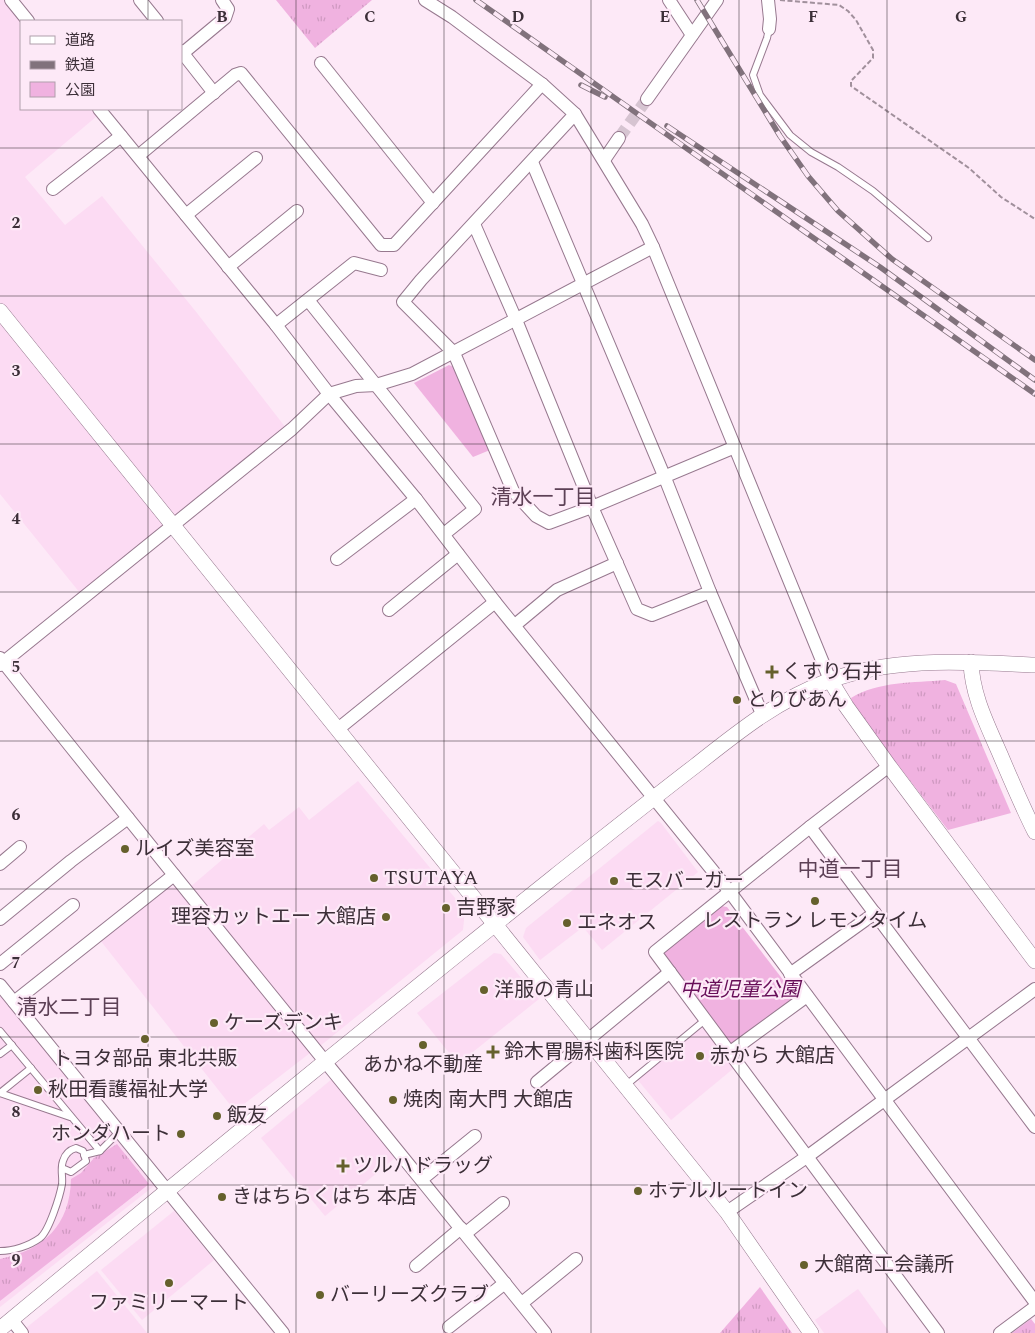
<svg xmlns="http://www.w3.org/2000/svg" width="1035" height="1333" font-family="Spectral,'Noto Sans JP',serif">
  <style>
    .built { fill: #fcdbf3 }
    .grass { fill: url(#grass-tufts) }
    .park { fill: #f0b2e0 }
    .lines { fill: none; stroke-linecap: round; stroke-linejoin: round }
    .minor-tunnel { stroke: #d6c4d1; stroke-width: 12; stroke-dasharray: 12 6; stroke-linecap: butt }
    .service-casing { stroke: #97798f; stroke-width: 8 }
    .minor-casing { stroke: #97798f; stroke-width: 14 }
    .tertiary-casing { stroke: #97798f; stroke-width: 16 }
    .path { stroke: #a1909c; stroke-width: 2; stroke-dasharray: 5 2.5; stroke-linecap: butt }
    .service { stroke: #fff; stroke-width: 6 }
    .minor { stroke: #fff; stroke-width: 12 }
    .tertiary { stroke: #fff; stroke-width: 15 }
    .rail-casing { stroke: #81727c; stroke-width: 5.5 }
    .rail { stroke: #fde9f7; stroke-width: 4; stroke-dasharray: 11; stroke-linecap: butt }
    .grid { fill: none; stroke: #3c2f38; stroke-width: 1; stroke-opacity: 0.55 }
    .poi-dot { fill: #65602c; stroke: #fde9f7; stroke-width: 2 }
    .labels { text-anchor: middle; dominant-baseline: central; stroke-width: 4.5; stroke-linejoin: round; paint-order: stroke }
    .poi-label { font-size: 20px; fill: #3c2f38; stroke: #fde9f7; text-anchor: start }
    .park-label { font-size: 20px; font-style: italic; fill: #670e58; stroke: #fde9f7 }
    .neighbourhood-label { font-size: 21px; fill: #5d4156; stroke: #fde9f7 }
    .grid-label { font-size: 16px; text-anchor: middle; font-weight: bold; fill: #3c2f38; stroke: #fde9f7; stroke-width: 4.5; stroke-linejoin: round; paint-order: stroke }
  </style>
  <defs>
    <pattern id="grass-tufts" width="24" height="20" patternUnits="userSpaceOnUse" patternTransform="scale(1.25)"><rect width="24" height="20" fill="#f0b2e0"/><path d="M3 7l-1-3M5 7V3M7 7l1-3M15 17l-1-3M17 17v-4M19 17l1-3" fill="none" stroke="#cf99c1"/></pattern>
  </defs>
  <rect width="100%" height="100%" fill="#fde9f7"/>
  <g class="built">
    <path d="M0,0H4L21,21V109H91L97,116L25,177L65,225L102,196L197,313L286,428L80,593L0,494Z"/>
    <path d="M358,781L465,910L463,930L319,1047L189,888L264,824L269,830L299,807L309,820Z"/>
    <path d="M658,821L661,823L698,872L602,950L583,927L540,960L523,937L526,928Z"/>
    <path d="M166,886L179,888L310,1053L235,1111L100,940Z"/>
    <path d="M494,953L501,954L539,999L458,1064L417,1013Z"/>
    <path d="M0,995L154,1186L0,1307Z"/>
    <path d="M702,1025L734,1068L671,1120L637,1079Z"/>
    <path d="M332,1079L396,1157L325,1216L261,1138Z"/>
    <path d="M174,1211L214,1260L142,1320L101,1270Z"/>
    <path d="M97,1271L147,1333H30L26,1328Z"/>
    <path d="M858,1289L890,1333H824L815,1320Z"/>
  </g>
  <g class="grass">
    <path d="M276,0H372L315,48Z"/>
    <path d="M945,680L956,684L1011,813L948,830L854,708L851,698C878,681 914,683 945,680Z"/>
    <path d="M117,1144L149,1184L0,1301V1259C44,1250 70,1225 71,1179L81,1173L94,1158Z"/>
    <path d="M760,1287L792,1333H720Z"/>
    <path d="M1031,1319L1035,1324V1333H1012Z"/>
  </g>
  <g class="park">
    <path d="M449,365L456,368L490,450L473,457L414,383Z"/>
    <path d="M721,906L727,907L797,998L735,1045L729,1043L662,953Z"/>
  </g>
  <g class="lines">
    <path class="minor-tunnel" d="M619,138L647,99"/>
    <g class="service-casing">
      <g id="service">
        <path d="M769,29L767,38L753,75L760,95L790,135L811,152L838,167L873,191L928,238"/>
        <path d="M0,1031L100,1151"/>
        <path d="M0,1054L12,1045"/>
        <path d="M625,1086L705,1020"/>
        <path d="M0,1093L70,1117"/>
        <path d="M0,1093L31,1068"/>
        <path d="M84,1155L100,1151L119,1132"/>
        <path d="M0,1251C13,1251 29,1246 40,1238C49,1231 60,1196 62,1184C63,1177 60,1168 63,1161C65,1154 69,1150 76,1148L83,1151L86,1161L71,1172L62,1168"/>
      </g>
    </g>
    <g class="minor-casing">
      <g id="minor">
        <path d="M11,0L28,21"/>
        <path d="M140,0L157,21"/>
        <path d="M425,0L452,17L542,84L575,114L642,224L653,247L830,680"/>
        <path d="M669,0L692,35"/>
        <path d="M768,0L770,19L769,29"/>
        <path d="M181,51L214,93"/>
        <path d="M183,53L225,18L228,9L222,0"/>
        <path d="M321,63L433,203"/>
        <path d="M647,99L717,0"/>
        <path d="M99,109L276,325L329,394L416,499L495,602L730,892L1035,1302"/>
        <path d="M575,114L421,280L403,302L454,353L513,491L536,516L549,523L592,507L637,609L652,615L710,592"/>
        <path d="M138,156L235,75L241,73L381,245H394L542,84"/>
        <path d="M604,160L619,138"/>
        <path d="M532,162L665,478L710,592L762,714"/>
        <path d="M53,189L121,136"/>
        <path d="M186,215L256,158"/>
        <path d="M474,224L516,320L592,507L735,447"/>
        <path d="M228,267L297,211"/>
        <path d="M308,300L475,509L444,534"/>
        <path d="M276,325L354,263L381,270"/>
        <path d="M337,559L416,499"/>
        <path d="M389,610L458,554"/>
        <path d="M515,625L557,590L617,563"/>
        <path d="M0,658C180,885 364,1108 545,1333"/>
        <path d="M0,665L292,429L329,394L356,386L376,385L412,374L653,247"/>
        <path d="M338,729L495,602"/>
        <path d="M889,766L810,827L655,952L938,1333"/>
        <path d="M810,827L1035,1127"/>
        <path d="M0,864L20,847"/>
        <path d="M0,919L71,861L128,818"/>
        <path d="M0,964L73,905"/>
        <path d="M790,974L875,913"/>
        <path d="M0,985L283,1333"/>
        <path d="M14,1002L174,875"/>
        <path d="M729,1053L807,996"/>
        <path d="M537,1082L670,972"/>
        <path d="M422,1179L475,1136"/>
        <path d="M727,1212L808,1156L1035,989"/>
        <path d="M466,1233L503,1203"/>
        <path d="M416,1266L461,1228"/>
        <path d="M522,1303L576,1259"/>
        <path d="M11,1319L22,1333"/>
        <path d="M449,1327L505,1283"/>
        <path d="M1000,1333L1035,1307"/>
      </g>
    </g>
    <g class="tertiary-casing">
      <g id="tertiary">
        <path d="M0,311L727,1212L811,1333"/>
        <path d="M971,662C972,695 987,724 1000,754C1011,780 1022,806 1035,832"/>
        <path d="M830,680L846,706L889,766L1035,961"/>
        <path d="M0,1329C184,1176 369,1025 555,876C602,839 648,802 695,766C738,732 776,701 828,681C894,656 966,662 1035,665"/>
      </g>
    </g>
    <path class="path" d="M780,0L839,5L848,11L856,20L873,50V58L851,81V86L969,168L1001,197L1035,219"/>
    <use href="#service" class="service"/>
    <use href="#minor" class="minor"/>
    <use href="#tertiary" class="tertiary"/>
    <g class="rail-casing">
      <g id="rail">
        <path d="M476,0L1035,394"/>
        <path d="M697,0L780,136L808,176L838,211L892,259L1035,360"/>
        <path d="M581,85L605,97"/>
        <path d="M667,126L880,267L1035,380"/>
      </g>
    </g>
    <use href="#rail" class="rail"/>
  </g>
  <path class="grid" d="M148,0V21M296,0V1333M444,0V1333M591,0V1333M739,0V1333M887,0V1333M148,109V1333M0,148H1035M0,296H1035M0,444H1035M0,592H1035M0,741H1035M0,889H1035M0,1037H1035M0,1185H1035"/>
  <g class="poi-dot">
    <path d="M769.5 664.5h5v5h5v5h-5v5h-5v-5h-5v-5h5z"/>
    <circle cx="737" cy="700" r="5"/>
    <circle cx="125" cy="849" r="5"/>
    <circle cx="374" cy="878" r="5"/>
    <circle cx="614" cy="881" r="5"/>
    <circle cx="815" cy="901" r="5"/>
    <circle cx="446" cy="908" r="5"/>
    <circle cx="386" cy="917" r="5"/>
    <circle cx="567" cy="923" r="5"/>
    <circle cx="484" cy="990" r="5"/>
    <circle cx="214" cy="1023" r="5"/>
    <circle cx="145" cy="1039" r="5"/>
    <circle cx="423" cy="1045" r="5"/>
    <path d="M490.5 1044.5h5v5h5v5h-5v5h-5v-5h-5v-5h5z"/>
    <circle cx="700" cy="1056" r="5"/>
    <circle cx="38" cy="1090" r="5"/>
    <circle cx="393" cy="1100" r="5"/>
    <circle cx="217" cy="1116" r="5"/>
    <circle cx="181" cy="1134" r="5"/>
    <path d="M340.5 1158.5h5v5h5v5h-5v5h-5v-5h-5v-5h5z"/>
    <circle cx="638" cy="1191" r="5"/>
    <circle cx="222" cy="1197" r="5"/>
    <circle cx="804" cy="1265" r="5"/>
    <circle cx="169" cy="1283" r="5"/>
    <circle cx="320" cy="1295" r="5"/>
  </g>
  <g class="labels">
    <g class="poi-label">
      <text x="782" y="672">くすり石井</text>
      <text x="747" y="700">とりびあん</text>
      <text x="135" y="849">ルイズ美容室</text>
      <text x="384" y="878">TSUTAYA</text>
      <text x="624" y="881">モスバーガー</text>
      <text x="456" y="908">吉野家</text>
      <text x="376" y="917" text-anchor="end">理容カットエー 大館店</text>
      <text x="815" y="921" text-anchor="middle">レストラン レモンタイム</text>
      <text x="577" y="923">エネオス</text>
      <text x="494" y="990">洋服の青山</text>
      <text x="224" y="1023">ケーズデンキ</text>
      <text x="504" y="1052">鈴木胃腸科歯科医院</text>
      <text x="710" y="1056">赤から 大館店</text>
      <text x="145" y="1059" text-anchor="middle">トヨタ部品 東北共販</text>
      <text x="423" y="1065" text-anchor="middle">あかね不動産</text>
      <text x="48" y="1090">秋田看護福祉大学</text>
      <text x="403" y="1100">焼肉 南大門 大館店</text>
      <text x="227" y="1116">飯友</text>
      <text x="171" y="1134" text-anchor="end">ホンダハート</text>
      <text x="353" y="1166">ツルハドラッグ</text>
      <text x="648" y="1191">ホテルルートイン</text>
      <text x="232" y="1197">きはちらくはち 本店</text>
      <text x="814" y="1265">大館商工会議所</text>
      <text x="330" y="1295">バーリーズクラブ</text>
      <text x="169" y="1303" text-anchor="middle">ファミリーマート</text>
    </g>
    <g class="park-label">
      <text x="740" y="990">中道児童公園</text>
    </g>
    <g class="neighbourhood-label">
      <text x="543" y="498">清水一丁目</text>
      <text x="850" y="870">中道一丁目</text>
      <text x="69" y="1008">清水二丁目</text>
    </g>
  </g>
  <g class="grid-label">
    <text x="222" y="22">B</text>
    <text x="370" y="22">C</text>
    <text x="518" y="22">D</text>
    <text x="665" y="22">E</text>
    <text x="813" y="22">F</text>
    <text x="961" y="22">G</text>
    <text x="16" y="228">2</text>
    <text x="16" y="376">3</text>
    <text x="16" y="524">4</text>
    <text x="16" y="672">5</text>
    <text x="16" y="820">6</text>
    <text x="16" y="968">7</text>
    <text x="16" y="1117">8</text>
    <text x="16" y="1265">9</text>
  </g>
  <rect x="20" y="20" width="162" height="90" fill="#fde9f7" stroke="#b09fab"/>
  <rect x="30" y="36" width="25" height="8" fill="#ffffff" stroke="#b09fab"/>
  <text x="65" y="45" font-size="15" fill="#3c2f38">道路</text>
  <rect x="30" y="61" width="25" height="8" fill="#81727c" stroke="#b09fab"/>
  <text x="65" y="70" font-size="15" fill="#3c2f38">鉄道</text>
  <rect x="30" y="82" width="25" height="15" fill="#f0b2e0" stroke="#b09fab"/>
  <text x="65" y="95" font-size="15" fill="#3c2f38">公園</text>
</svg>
